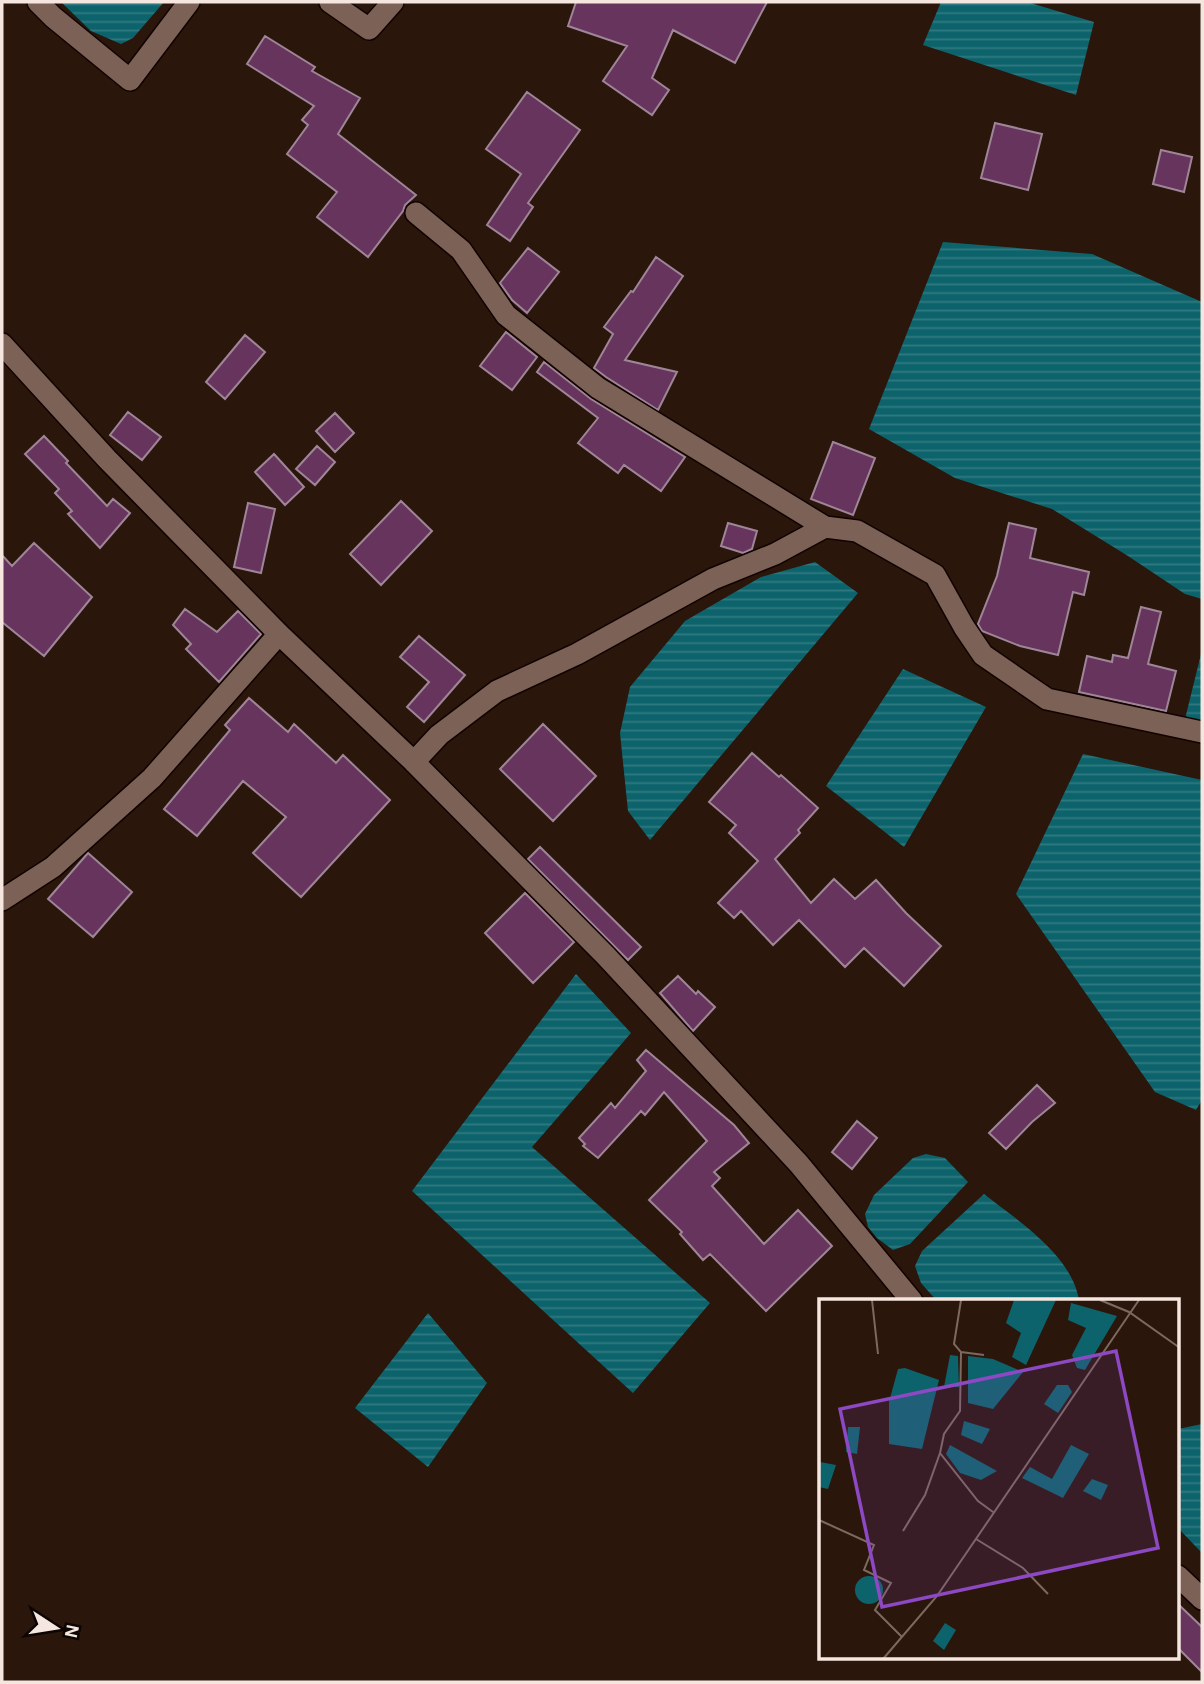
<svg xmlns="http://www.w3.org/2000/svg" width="1204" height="1684" font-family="'Alegreya Sans',sans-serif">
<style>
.water{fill:url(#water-rules)}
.building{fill:#67345d;stroke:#9e8698;stroke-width:2}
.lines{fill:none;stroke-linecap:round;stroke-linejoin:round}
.street-casing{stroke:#120200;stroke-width:24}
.secondary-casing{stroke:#120200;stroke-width:24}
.street{stroke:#7c6256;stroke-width:21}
.secondary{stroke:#7c6256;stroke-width:21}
.inset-road{fill:none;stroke:#7c6960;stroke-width:2}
.view{fill:#8d48c4;fill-opacity:0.15;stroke:#8d48c4;stroke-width:3.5}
.inset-edge{fill:none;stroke:#f5e6df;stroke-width:3.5}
</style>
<defs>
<pattern id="water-rules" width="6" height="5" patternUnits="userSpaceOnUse" patternTransform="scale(1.75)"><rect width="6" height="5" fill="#0d636b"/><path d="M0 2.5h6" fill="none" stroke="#317980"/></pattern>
</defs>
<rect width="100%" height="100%" fill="#2b160b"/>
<!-- water -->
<path class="water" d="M61,2H164L133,38L121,44L91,31Z
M941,2H1027L1094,22L1076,95L923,45Z
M943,242L1092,254L1202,302V599L1185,594L1128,556L1052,509L955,478L869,429Z
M815,562L858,593L650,840L628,811L620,733L630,687L685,621L761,577Z
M1202,650V722L1185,719Z
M903,669L986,707L904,847L826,786Z
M1083,754L1202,780V1100L1196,1110L1155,1092L1016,894Z
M576,974L631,1033L532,1147L710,1303L633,1393L412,1191Z
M926,1154L945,1158L968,1182L910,1244L893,1250L877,1238L868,1227L865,1214L874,1195L913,1158Z
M984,1194C1017,1220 1073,1256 1079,1301H937L921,1283L915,1266L922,1251Z
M428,1313L487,1383L428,1467L355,1408Z
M1202,1424V1553L1178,1528V1429Z"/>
<!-- building -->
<path class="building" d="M576,2H767L735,63L673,30L652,78L669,90L652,115L603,81L627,46L568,26Z
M265,36L315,67L312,71L360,98L338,134L416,195L405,205L403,211L368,257L317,217L337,192L287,154L308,125L302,120L314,106L247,64Z
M527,92L580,130L528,203L533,207L510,241L487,225L521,174L486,149Z
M995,123L1042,134L1028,190L981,178Z
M1161,150L1192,157L1184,192L1153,184Z
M528,248L559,272L527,313L512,300L500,283Z
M656,257L683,276L625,360L677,372L658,410L606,377L594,368L613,334L604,327L631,291L633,292Z
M506,332L537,357L512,390L480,366Z
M245,335L265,352L225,399L206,382Z
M544,362L591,399L685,457L661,491L624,465L618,473L578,443L598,418L537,372Z
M128,412L161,437L142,460L110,435Z
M335,413L354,433L335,452L316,431Z
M44,436L68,461L66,463L107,506L113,499L130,513L100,548L68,514L72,511L55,493L59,489L25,454Z
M833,442L875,458L853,515L811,499Z
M317,446L335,462L315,485L296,469Z
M274,454L304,487L285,505L255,472Z
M401,501L432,531L381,585L350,554Z
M248,503L275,509L261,573L234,567Z
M728,523L757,531L752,549L743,553L721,546Z
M1009,523L1036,529L1030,558L1089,572L1084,595L1073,592L1058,655L1020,646L982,631L978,624L997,576Z
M34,543L92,597L44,656L2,622V555L12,566Z
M1141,607L1161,612L1148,664L1176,671L1166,711L1079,692L1087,656L1112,662L1113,655L1128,658Z
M185,609L217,632L238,611L261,634L219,682L186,649L191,644L173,625Z
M419,636L465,675L424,722L407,707L429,682L400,657Z
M249,698L288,732L294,724L336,763L343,755L390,800L301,897L253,853L286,817L243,781L197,836L164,809L230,730L225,725Z
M543,724L596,776L553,821L500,769Z
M752,753L779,777L781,775L818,808L798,830L800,833L775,859L811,903L834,879L855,899L876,880L906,913L941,946L904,986L864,948L845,967L799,920L773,945L741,911L734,918L718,903L758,861L729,833L736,825L709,802Z
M540,847L641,947L628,960L528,859Z
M88,853L132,892L93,937L48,899Z
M525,893L574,942L533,983L485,933Z
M678,976L696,994L698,991L715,1007L693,1031L660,993Z
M646,1050L734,1125L749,1143L714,1172L720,1178L712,1186L764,1244L798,1210L832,1246L766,1311L710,1254L703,1260L680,1234L682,1232L649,1200L707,1141L664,1092L645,1115L641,1111L598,1158L583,1146L585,1144L579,1138L611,1103L615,1108L646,1071L637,1060Z
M1037,1085L1055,1103L1032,1122L1006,1149L989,1133Z
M857,1121L877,1138L852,1169L832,1152Z
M1178,1604L1202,1627V1672L1178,1648Z"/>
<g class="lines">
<!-- street casing -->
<g class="street-casing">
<path id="street" d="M38,2L53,17L130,80L189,2
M330,2L369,29L393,2
M416,213L461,250L506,315L598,388L825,527
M414,762L439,735L497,691L577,654L713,579L775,554L825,527L857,531L935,575L964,627L983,655L1047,699L1202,732
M2,900L53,867L152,778L279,634"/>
</g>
<!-- secondary casing -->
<g class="secondary-casing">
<path id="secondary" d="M2,344L107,459L279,634L414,762L606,956L799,1164L912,1301
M1178,1576L1202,1599"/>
</g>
<!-- street -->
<use href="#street" class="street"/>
<!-- secondary -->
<use href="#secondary" class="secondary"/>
</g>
<!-- overview -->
<g transform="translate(819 1299)">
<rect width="360" height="360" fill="#2b160b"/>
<path d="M195,1H237L207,66L193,58L202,34L187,24ZM252,4L298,17L266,71L258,69L253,56L267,29L249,21ZM131,56L139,57L140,88H125ZM149,57L174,60L204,73L174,110L149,104ZM86,69L120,81L103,150L70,145V103L79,70ZM238,86H249L253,93L239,114L225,105ZM145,122L171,130L163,145L142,136ZM29,128H41L38,155L27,153ZM131,146L178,172L162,181L141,174L127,155ZM252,146L270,155L244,199L203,179L211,168L233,180ZM1,163L17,166L9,190L0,188ZM273,180L289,186L282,201L264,192ZM36 291a14 14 0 1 1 28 0a14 14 0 1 1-28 0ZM126,324L137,331L125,351L114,342Z" fill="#0d636b"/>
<path class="inset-road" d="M53,1L59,55M142,1L135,45L142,53L141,112L125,135L121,154L159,202L174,213M281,1L310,13L361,49M142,53L165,56M0,221L55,246L45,271L72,284L56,311L83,338M84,232L106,196L121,154M157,240L204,269L229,295M64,360L118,297L320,1"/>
<path class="view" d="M297,52L339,249L63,308L21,110Z"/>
<rect width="360" height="360" class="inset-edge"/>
</g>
<!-- border -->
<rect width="1204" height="1684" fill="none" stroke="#f5e6df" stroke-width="7"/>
<!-- north arrow -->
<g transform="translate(56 1628) rotate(102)" stroke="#0d0502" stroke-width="5" paint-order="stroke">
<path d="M0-5L12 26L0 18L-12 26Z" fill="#f5e6df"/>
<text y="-10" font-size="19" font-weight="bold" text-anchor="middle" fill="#f5e6df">N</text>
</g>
</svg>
